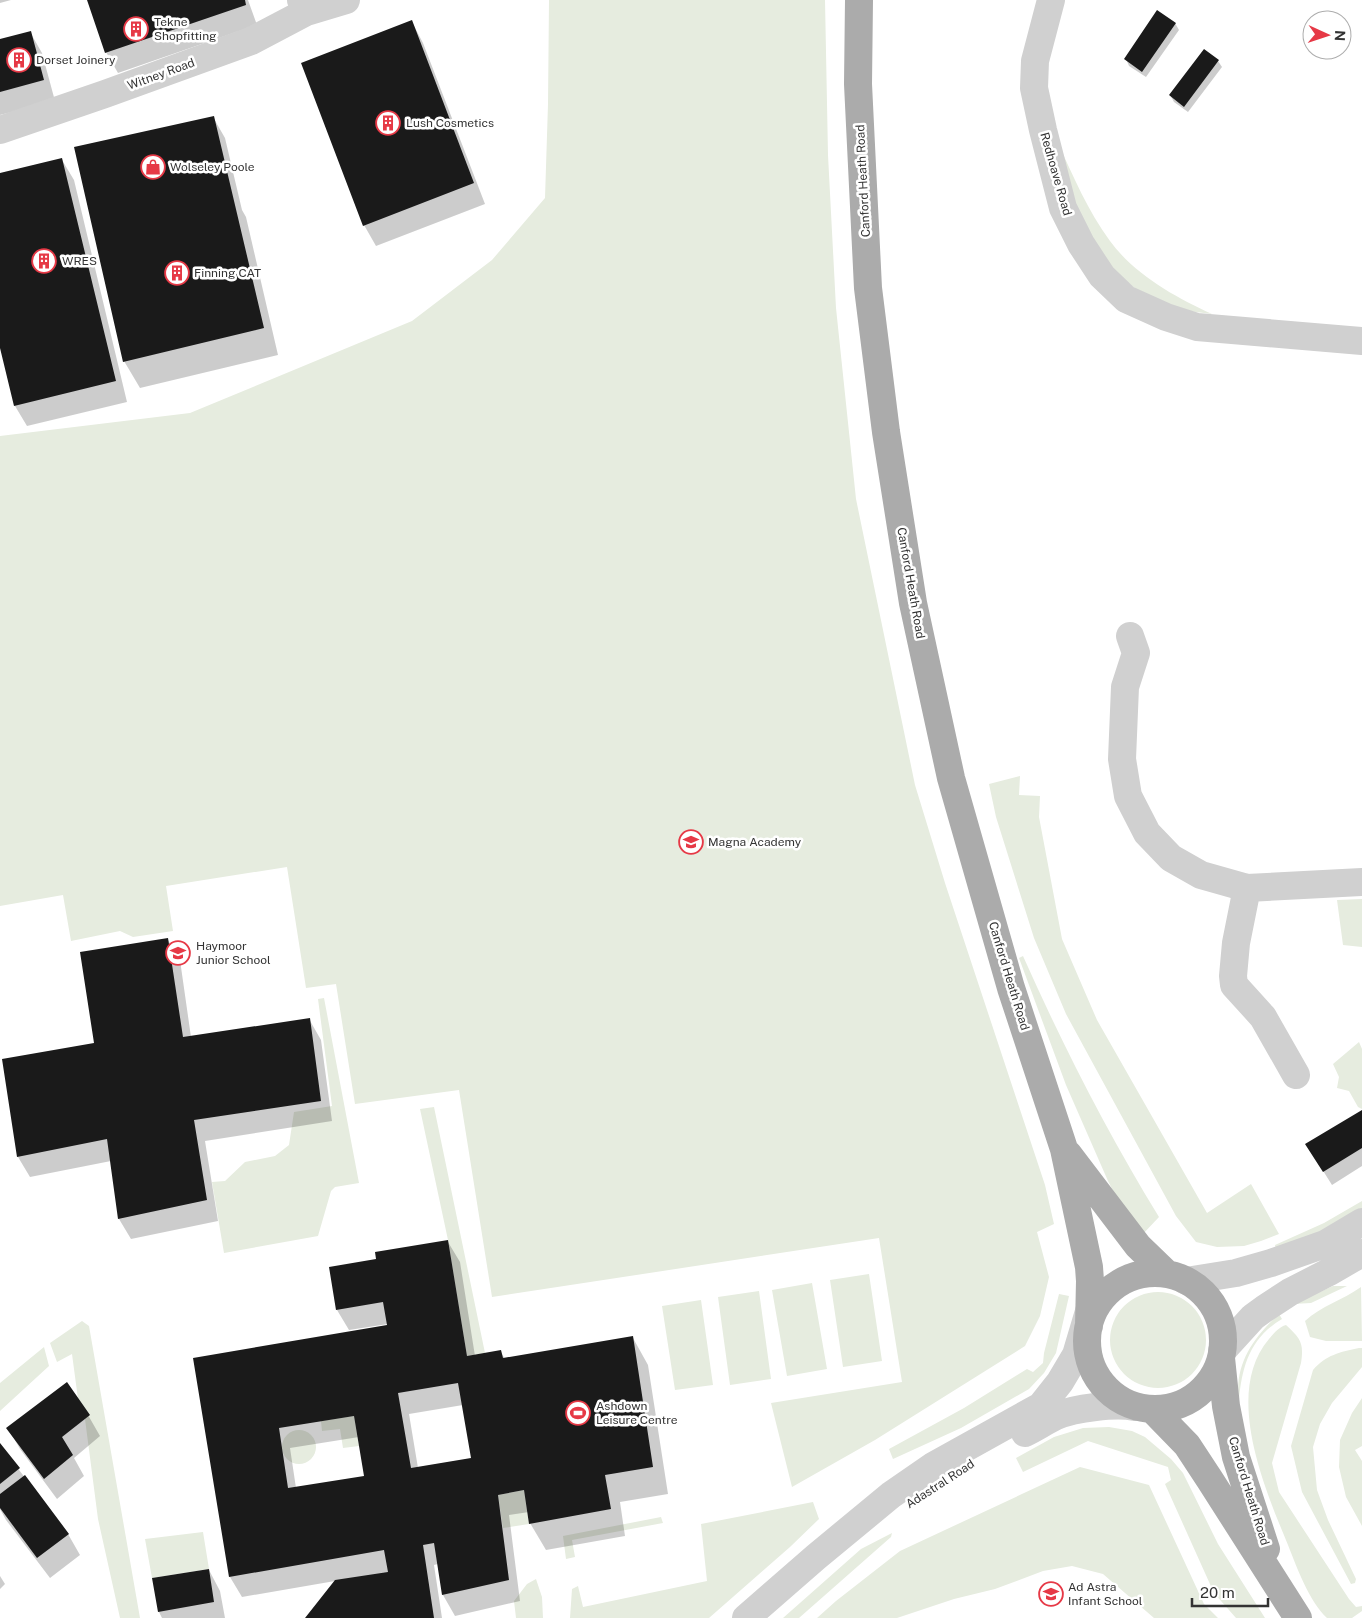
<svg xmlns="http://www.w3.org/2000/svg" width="1362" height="1618" font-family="'Public Sans',sans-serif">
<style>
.green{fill:#e6ecdf}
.shadow{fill:#0003;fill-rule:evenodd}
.building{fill:#1a1a1a;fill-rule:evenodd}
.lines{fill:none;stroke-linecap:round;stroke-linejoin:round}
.minor{stroke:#d0d0d0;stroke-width:28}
.major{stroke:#ababab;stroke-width:28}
.labels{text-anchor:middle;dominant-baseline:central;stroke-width:5;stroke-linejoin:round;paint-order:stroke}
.poi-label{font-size:12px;fill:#333;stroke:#fff;text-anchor:start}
.street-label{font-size:12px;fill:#333;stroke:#fff}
</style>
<rect width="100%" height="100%" fill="#fff"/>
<!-- green -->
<path class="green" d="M549,0H825L828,155L836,308L856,499L915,785L945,883L1045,1185L1054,1224L1037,1232L1049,1277L1040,1316L1025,1346L875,1440L792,1487L771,1403L902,1382L879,1238L492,1297L459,1090L355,1104L336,984L306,988L287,867L166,886L173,931L133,937L120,931L71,941L63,895L0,906V436L190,413L412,321L492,260L545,198L548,104Z
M1058,143C1073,176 1088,211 1110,241C1135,275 1175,297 1212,314L1188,311L1145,296L1104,264L1085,228L1070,189Z
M1020,776L1019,795L1040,796L1039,817L1062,939L1097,1020L1207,1213L1251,1184L1279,1234L1261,1241L1244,1246L1217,1247L1196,1242L1176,1216L1066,1014L1034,938L996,817L989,784Z
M1362,899V947L1343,945L1337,900Z
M1023,956C1063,1046 1108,1134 1159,1217L1142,1235L1127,1218L1108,1181L1066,1085L1019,958Z
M324,998L359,1183L335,1187L331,1191L318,1236L224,1253L212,1182L225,1181L245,1162L275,1156L289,1145L294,1112L332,1106L318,999Z
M1359,1042L1362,1049V1109L1358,1107L1349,1091L1337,1088L1339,1077L1333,1064Z
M434,1107L485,1353L467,1356L448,1240L420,1109Z
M1362,1201V1211L1329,1229L1276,1251L1275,1245L1324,1223Z
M869,1274L882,1361L843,1367L830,1280Z
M812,1283L827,1369L787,1376L772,1290Z
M1333,1286H1347L1311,1303L1293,1304Z
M1361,1287L1362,1341H1326L1310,1337L1305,1321C1321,1306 1343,1300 1361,1287Z
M759,1291L771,1379L730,1385L718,1297Z
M1110 1340a48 48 0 1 1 96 0a48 48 0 1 1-96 0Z
M1059,1294L1069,1296L1056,1353L1044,1373L1029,1389L961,1428L893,1459L889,1449L964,1408L1027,1369L1033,1372L1043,1363L1044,1353Z
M701,1300L713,1385L675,1390L662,1306Z
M1279,1314L1282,1319C1250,1338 1242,1366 1239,1400C1234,1364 1254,1337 1279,1314Z
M82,1321L89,1326L140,1618H120L98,1519L85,1419L78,1399L72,1354L57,1362L50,1343Z
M1286,1325C1301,1339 1304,1343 1301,1363L1272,1463L1279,1492L1349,1599L1356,1607L1362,1606V1611L1352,1618H1327C1309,1601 1297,1568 1288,1545C1265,1489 1223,1393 1269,1339C1274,1333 1279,1327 1286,1325Z
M44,1347L49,1366L0,1411V1383Z
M1359,1348H1362V1367L1332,1403L1320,1424L1313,1447L1317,1490L1328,1520L1356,1579L1355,1583L1351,1584L1302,1492L1291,1446L1313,1370C1326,1355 1340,1352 1359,1348Z
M1362,1398V1446L1355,1450L1362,1461V1526L1346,1497L1339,1467L1340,1440L1352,1413Z
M354,1416L359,1446L343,1448L340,1429L322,1431L321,1421Z
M1109,1427L1132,1431L1145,1437L1171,1459L1183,1473L1218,1544L1265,1618H1236L1214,1593L1165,1484L1171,1480L1168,1467L1088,1441L1023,1472L1016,1458L1054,1437L1083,1428Z
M282 1447a17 17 0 1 1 34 0a17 17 0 1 1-34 0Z
M1080,1467L1149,1485L1204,1604L1218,1618H1154L1103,1574L1072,1566L1043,1571L995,1589L954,1599L897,1618H817L836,1601L900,1551Z
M524,1490L529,1524L503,1528L498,1495Z
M813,1502L819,1519L790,1547L709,1618H570L572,1589L578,1586L583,1607L707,1581L701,1524Z
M661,1517L663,1523L572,1540L575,1557L566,1559L563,1536Z
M203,1532L209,1569L152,1578L145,1539Z
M892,1533L891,1537L799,1618H783L861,1549Z
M536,1579L542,1597L543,1618H516L514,1601L527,1584Z"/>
<!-- shadow -->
<path class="shadow" d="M0,0H11L0,3Z
M89,0H248L257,25L118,73L106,52Z
M412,22L423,43L485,204L376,246L364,225Z
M1175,23L1179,30L1146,77L1129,66L1126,59Z
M30,32L42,53L55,101L0,115V40Z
M1218,61L1222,67L1188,112L1174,102L1170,95Z
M213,117L225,138L242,210L246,217L278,355L140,388L124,361Z
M62,160L74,180L127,402L27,426L15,406L0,343V175Z
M168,940L180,960L191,1037L309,1019L321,1040L332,1121L205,1141L218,1221L131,1239L119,1219L111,1161L30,1177L18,1157Z
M1362,1112V1166L1332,1185L1315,1158Z
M448,1242L460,1262L475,1356L500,1351L505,1359L633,1338L648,1365L668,1494L620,1502L625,1536L546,1550L530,1523L529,1512L509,1515L520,1601L455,1616L443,1595L438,1564L434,1565L442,1618H306L335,1581L242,1597L230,1577L194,1359L389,1326L388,1324L349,1330L337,1310L378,1260ZM463,1405L472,1459L418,1468L409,1414ZM359,1437L365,1477L296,1488L290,1448Z
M88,1415L100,1436L74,1458L84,1476L57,1499L20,1449L8,1428Z
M0,1445L68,1534L80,1555L50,1578L6,1520L0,1509Z
M209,1570L220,1591L225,1618H162L159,1612L153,1579Z
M0,1576L5,1584L0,1589Z"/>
<!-- building -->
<path class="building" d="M87,0H245L246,5L105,53Z
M1157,10L1176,23L1142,72L1124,59Z
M412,20L474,183L363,226L301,63Z
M31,31L44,80L0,92V39Z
M1204,49L1219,60L1184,107L1169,95Z
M214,116L264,328L123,362L74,147Z
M62,158L116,381L14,406L0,348V173Z
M168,938L183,1037L310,1018L321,1101L194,1120L207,1200L118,1219L107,1139L17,1157L2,1059L94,1043L80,952Z
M1362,1110V1148L1323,1172L1305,1144Z
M448,1240L467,1356L501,1350L503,1358L633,1336L653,1467L605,1475L611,1509L529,1524L524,1490L498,1495L509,1580L442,1595L434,1543L423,1545L434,1618H305L335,1580L388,1572L384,1550L229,1577L193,1358L387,1325L383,1302L336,1310L329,1267L376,1259L375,1252ZM458,1383L471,1458L411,1468L398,1393ZM354,1416L364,1476L288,1488L279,1428Z
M67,1382L90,1415L62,1437L73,1455L44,1479L6,1428Z
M0,1443L20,1468L0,1484Z
M25,1475L69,1534L37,1558L0,1508V1494Z
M209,1569L214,1602L158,1612L152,1578Z"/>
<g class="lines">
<!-- minor -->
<path class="minor" d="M1051,0L1035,61L1034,88L1043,130L1063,208L1081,244L1102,276L1126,299L1166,317L1197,327L1362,341
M306,12L346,0
M0,130L105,94L251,41L306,12L301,0
M1130,636L1136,653L1125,687L1122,759L1128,796L1147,833L1171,858L1201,875L1247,888L1362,882
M1247,888L1236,943L1233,976L1234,985L1263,1017L1296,1075
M1186,1281L1236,1273L1271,1263L1325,1244L1362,1222
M1222,1351L1253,1317L1264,1309L1290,1292L1329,1272L1362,1253
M1025,1433C1035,1428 1046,1421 1056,1416C1075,1408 1116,1403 1135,1407
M746,1618L816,1557L891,1495L933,1466L1041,1406L1060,1382L1076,1355L1090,1308"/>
<!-- major -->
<path class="major" d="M859,0L858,84L868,288L886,432L913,603L951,778L1011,988L1064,1149L1089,1267L1090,1281L1089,1326
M1068,1154L1138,1246L1167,1274
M1087 1341a68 68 0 1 1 136 0a68 68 0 1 1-136 0Z
M1221,1358L1226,1406L1236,1457L1266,1549
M1152,1409L1187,1445L1210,1480L1298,1618"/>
</g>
<!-- icons -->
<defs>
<g id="building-ring" transform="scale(1.25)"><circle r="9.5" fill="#fff" stroke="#e63946" stroke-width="1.5"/><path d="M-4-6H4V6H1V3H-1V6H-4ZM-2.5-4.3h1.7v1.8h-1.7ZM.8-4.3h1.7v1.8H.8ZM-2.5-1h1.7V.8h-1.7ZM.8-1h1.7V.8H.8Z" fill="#e63946"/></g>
<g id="shop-ring" transform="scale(1.25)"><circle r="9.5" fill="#fff" stroke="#e63946" stroke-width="1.5"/><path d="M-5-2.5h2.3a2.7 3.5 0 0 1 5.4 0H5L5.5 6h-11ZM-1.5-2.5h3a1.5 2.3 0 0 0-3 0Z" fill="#e63946"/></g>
<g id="school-ring" transform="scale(1.25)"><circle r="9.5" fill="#fff" stroke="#e63946" stroke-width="1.5"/><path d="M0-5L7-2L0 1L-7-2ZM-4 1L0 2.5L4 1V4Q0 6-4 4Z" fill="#e63946"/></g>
<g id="stadium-ring" transform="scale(1.25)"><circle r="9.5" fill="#fff" stroke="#e63946" stroke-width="1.5"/><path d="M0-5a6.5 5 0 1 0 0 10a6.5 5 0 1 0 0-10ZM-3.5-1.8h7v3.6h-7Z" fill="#e63946"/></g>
</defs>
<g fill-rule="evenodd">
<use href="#building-ring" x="136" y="29"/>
<use href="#building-ring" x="19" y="60"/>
<use href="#building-ring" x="388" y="123"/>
<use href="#shop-ring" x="153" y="167"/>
<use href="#building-ring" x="44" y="261"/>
<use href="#building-ring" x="177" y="273"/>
<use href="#school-ring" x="691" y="842"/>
<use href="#school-ring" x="178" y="953"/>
<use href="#stadium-ring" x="578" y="1413"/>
<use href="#school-ring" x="1051" y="1594"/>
</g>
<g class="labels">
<!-- poi labels -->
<g class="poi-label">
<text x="154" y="22">Tekne<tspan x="154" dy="14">Shopfitting</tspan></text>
<text x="36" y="60">Dorset Joinery</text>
<text x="406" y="123">Lush Cosmetics</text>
<text x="170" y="167">Wolseley Poole</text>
<text x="62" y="261">WRES</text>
<text x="194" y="273">Finning CAT</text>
<text x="708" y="842">Magna Academy</text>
<text x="196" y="946">Haymoor<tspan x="196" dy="14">Junior School</tspan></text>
<text x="596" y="1406">Ashdown<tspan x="596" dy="14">Leisure Centre</tspan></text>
<text x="1068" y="1587">Ad Astra<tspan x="1068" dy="14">Infant School</tspan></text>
</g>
<!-- street labels -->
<g class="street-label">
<text transform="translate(161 74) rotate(-20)">Witney Road</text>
<text transform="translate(1056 174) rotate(74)">Redhoave Road</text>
<text transform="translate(863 181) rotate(-93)">Canford Heath Road</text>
<text transform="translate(911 583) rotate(80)">Canford Heath Road</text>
<text transform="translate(1009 976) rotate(73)">Canford Heath Road</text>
<text transform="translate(940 1484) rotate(-33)">Adastral Road</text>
<text transform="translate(1249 1491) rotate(73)">Canford Heath Road</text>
</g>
</g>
<!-- north arrow -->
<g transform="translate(1327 35) rotate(93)"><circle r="24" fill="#ffffff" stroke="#adadad"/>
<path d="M0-4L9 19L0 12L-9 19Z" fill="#e63946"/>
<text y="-8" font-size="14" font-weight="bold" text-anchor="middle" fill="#333333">N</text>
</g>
<!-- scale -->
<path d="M1192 1598v8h76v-8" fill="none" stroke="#333333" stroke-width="2.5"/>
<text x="1200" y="1598" font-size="15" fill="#333333" stroke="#ffffff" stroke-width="4" paint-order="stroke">20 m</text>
</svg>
